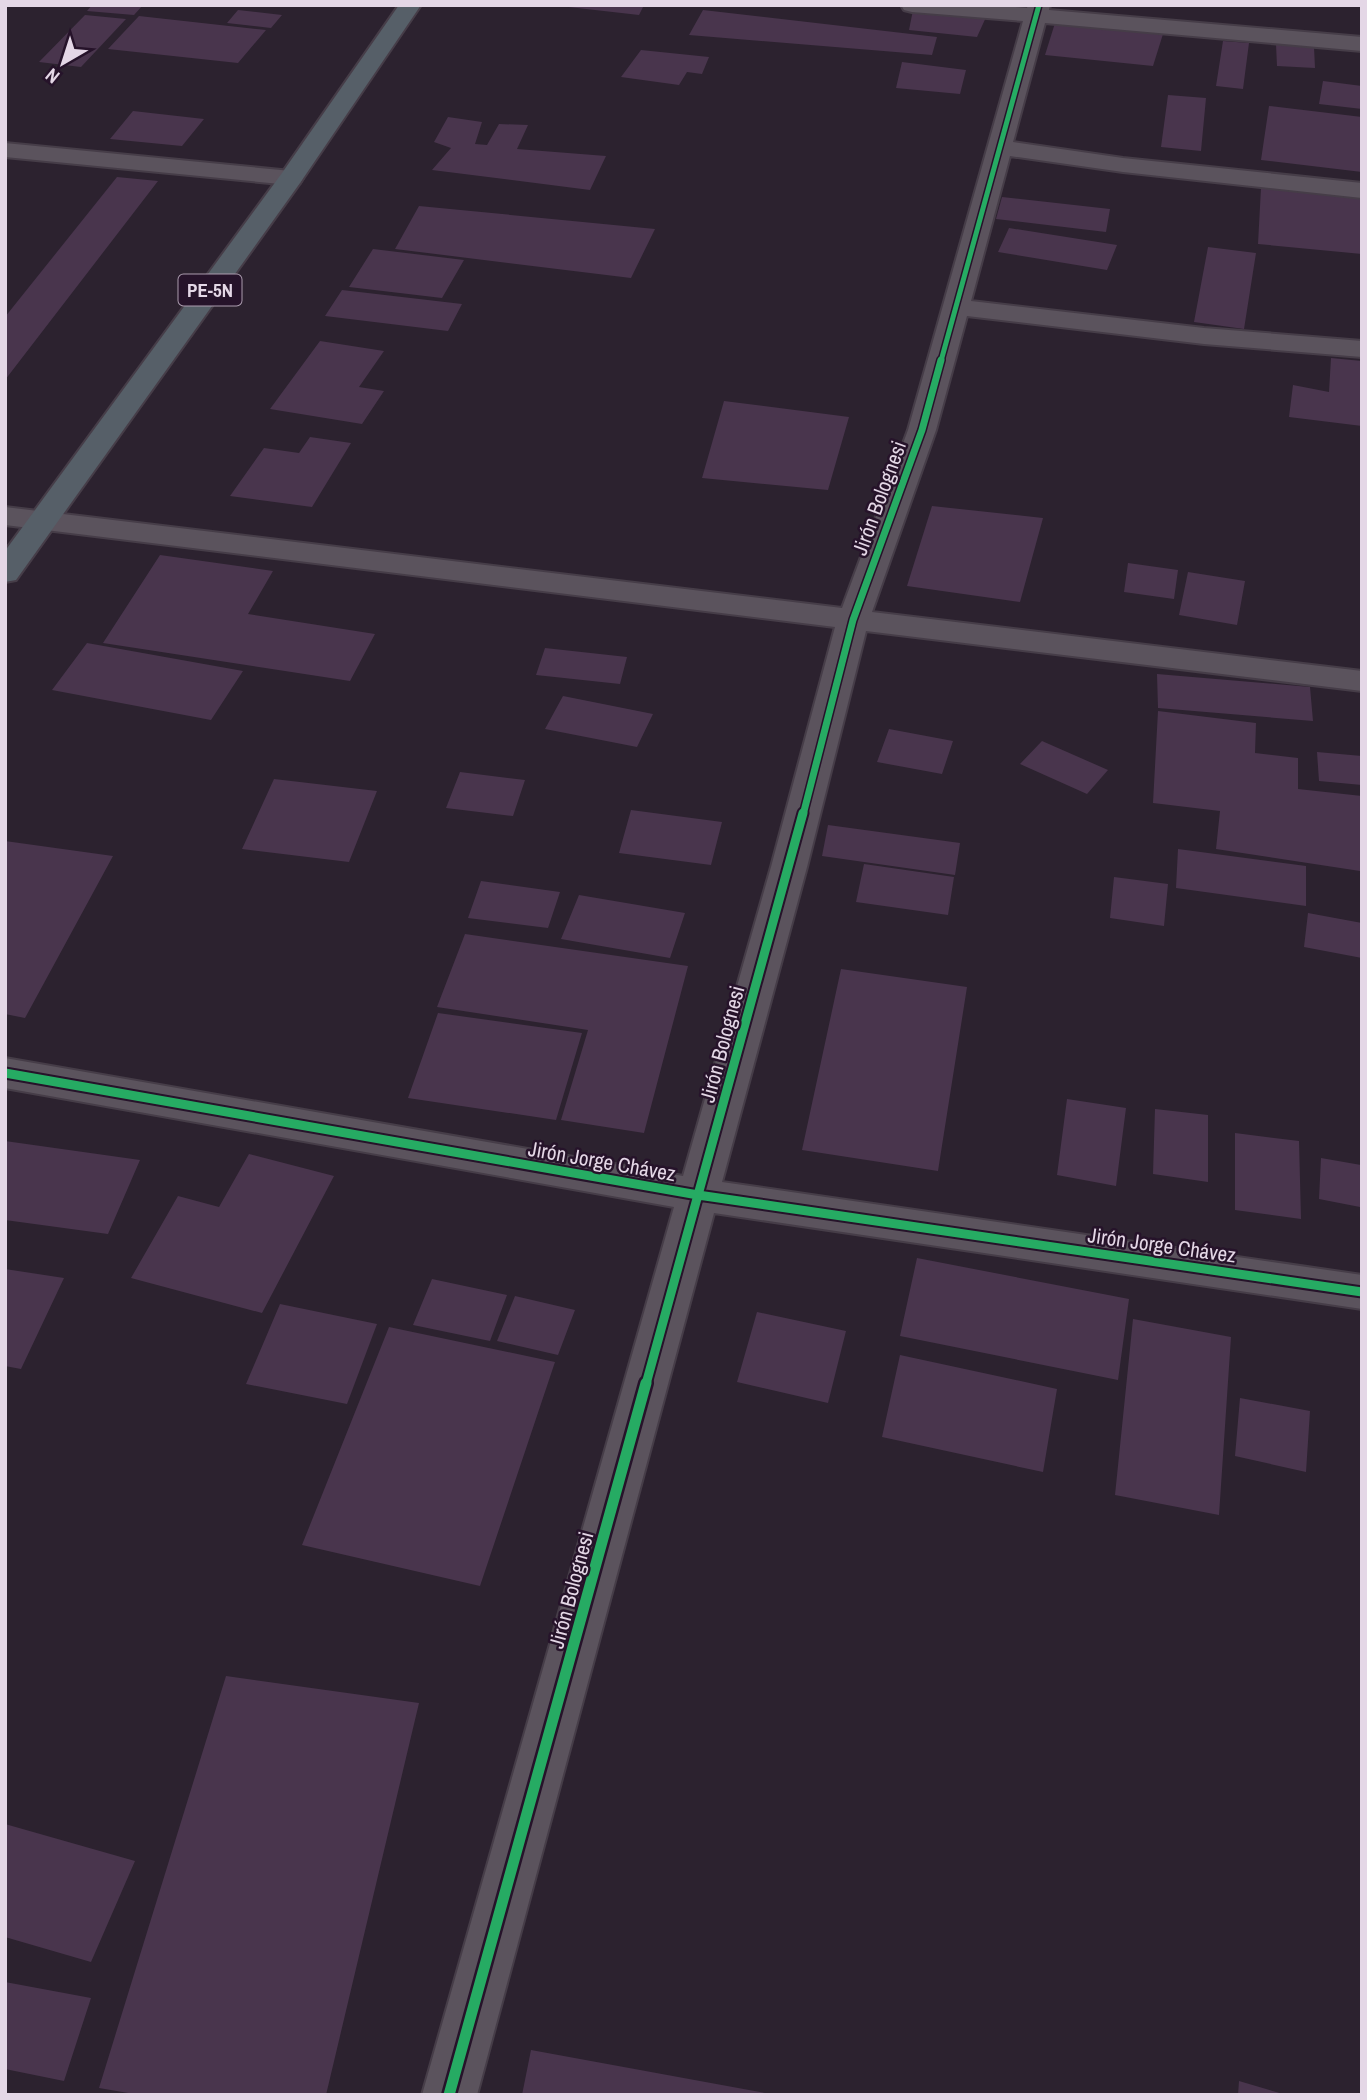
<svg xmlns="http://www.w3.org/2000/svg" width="1367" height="2100" font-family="'Archivo Narrow',sans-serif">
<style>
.building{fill:#49354d}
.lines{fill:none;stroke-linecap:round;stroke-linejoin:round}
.minor-casing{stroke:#463d48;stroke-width:4}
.highway-casing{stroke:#463d48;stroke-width:4}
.minor{fill:#5b535d;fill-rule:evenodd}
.highway{fill:#565f68;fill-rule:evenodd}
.cycleway-far3-casing{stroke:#26132a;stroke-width:8}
.cycleway-far2-casing{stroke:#26132a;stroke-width:10}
.cycleway-far1-casing{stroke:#26132a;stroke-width:13}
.cycleway-casing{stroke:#26132a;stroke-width:16}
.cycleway-far3{stroke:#26ab63;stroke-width:5}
.cycleway-far2{stroke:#26ab63;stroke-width:7}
.cycleway-far1{stroke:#26ab63;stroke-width:9}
.cycleway{stroke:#26ab63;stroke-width:11}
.labels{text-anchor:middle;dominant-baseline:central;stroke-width:5;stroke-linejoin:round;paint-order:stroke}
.shield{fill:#26132a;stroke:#ab9cae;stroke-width:2}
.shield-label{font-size:19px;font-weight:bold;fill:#e4d7e6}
.street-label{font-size:21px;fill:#e4d7e6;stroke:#26132a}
</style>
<rect width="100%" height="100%" fill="#2c222f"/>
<!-- building -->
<path class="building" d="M92,5H143L134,15L87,11Z
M551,5H644L639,15Z
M238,10L282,15L271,28L227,23Z
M703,10L937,37L932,55L689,35Z
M913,10L987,15L977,37L909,30Z
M85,15L126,19L81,67L39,62Z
M139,16L266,30L238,63L108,49Z
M1055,23L1163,34L1153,66L1045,55Z
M1223,41L1249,43L1243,89L1216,86Z
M1276,44L1314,47L1315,68L1277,66Z
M641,50L709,57L702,74L687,72L679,85L621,77Z
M902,62L966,70L960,94L896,88Z
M1323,81L1362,86V109L1319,104Z
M1168,95L1206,98L1201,151L1161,147Z
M1269,106L1362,117V172L1261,160Z
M133,111L204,119L182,146L110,139Z
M448,117L482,122L475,144L487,145L499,124L528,125L517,149L606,156L590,190L432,170L451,148L434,142Z
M117,177L158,181L5,380V317Z
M1261,188L1362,198V254L1258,244Z
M1002,197L1110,209L1106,232L996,219Z
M419,206L655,229L631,278L395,249Z
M1009,228L1117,245L1107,270L998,252Z
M1208,247L1256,253L1244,329L1194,322Z
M373,249L464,260L442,298L349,287Z
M342,290L462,304L448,331L325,316Z
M320,341L384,351L359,387L384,391L362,424L270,409Z
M1331,358L1362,361V426L1289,417L1293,385L1329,392Z
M724,401L849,417L828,490L702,478Z
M310,437L351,443L312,507L230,496L264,448L299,453Z
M932,506L1043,518L1020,602L907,586Z
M160,555L273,571L248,614L375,634L350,681L103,643Z
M1128,563L1178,570L1174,599L1124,592Z
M1188,572L1245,581L1237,625L1179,615Z
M87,643L243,671L211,720L52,690Z
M545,648L627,657L620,684L536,675Z
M1157,674L1310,687L1313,721L1158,708Z
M563,696L653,714L637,747L545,729Z
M1158,711L1256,723L1255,753L1298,758V789L1362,796L1360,871L1216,849L1220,811L1153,803Z
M889,729L953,741L942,774L877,762Z
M1042,741L1108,770L1087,794L1020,764Z
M1317,752L1362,756V785L1319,781Z
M460,772L525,780L513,816L446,808Z
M274,779L377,791L349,862L242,849Z
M631,810L722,822L711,865L619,853Z
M828,825L960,843L955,875L822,856Z
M5,841L113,856L25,1018L5,1014Z
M1178,849L1306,866V906L1176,888Z
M864,864L954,877L948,915L856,902Z
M1114,877L1168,884L1164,926L1110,918Z
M481,881L560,892L548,928L468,918Z
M579,895L685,913L670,958L561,939Z
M1308,913L1362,923V958L1304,947Z
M465,934L688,966L644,1133L561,1120L588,1030L437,1007Z
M841,969L967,987L938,1171L802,1150Z
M438,1013L582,1033L556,1120L408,1098Z
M1067,1099L1126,1108L1116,1186L1057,1175Z
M1155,1109L1208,1115V1182L1153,1174Z
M1235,1133L1299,1141L1301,1219L1235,1210Z
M5,1141L140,1160L108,1234L5,1220Z
M249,1154L334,1176L262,1313L131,1278L178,1196L219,1207Z
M1321,1158L1361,1165L1360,1207L1319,1199Z
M917,1258L1129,1299L1118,1380L900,1336Z
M5,1269L64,1278L21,1369L5,1366Z
M432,1279L507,1295L490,1341L413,1325Z
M515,1296L575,1310L558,1355L497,1341Z
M280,1304L377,1324L347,1404L246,1384Z
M757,1312L846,1331L828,1403L737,1382Z
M1133,1319L1231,1337L1219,1515L1115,1495Z
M389,1327L555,1362L480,1586L302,1545Z
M900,1355L1057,1389L1043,1472L882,1437Z
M1240,1398L1310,1411L1306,1472L1235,1456Z
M226,1676L419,1703L326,2095H140L99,2088Z
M5,1824L135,1861L91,1962L5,1937Z
M5,1982L91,1998L64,2081L5,2069Z
M531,2050L765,2093V2095H522Z
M1239,2081L1283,2094L1282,2095H1238Z"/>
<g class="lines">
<!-- minor casing -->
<g class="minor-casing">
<path id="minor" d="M901,5H992L1027,8L1028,5H1050L1049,10L1362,37V51L1045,23L1013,142L1123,158L1362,183V198L1123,172L1010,156L971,301L1204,328L1362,341V357L1204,344L967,316L936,430L872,612L1362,671V691L866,631L807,867L722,1182L1362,1275V1309L714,1213L477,2095H422L674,1207L5,1088V1058L683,1176L771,867L835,627L5,525V507L842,608L908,430L1023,21L912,12L904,10Z
M5,143L291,171L300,173L303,178L300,183L291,185L5,157Z"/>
</g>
<!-- highway casing -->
<g class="highway-casing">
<path id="highway" d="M399,5H421L300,183L16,580L5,582V551L282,173Z"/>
</g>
<!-- minor -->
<use href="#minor" class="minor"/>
<!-- highway -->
<use href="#highway" class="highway"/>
<!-- cycleway-far3 casing -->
<g class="cycleway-far3-casing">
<path id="cycleway-far3" d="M941,361L1039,5"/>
</g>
<!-- cycleway-far2 casing -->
<g class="cycleway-far2-casing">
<path id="cycleway-far2" d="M803,815L853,620L922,430L941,360"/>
</g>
<!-- cycleway-far1 casing -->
<g class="cycleway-far1-casing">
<path id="cycleway-far1" d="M5,1073L698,1195L1362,1292
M646,1384L803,813"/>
</g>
<!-- cycleway casing -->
<g class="cycleway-casing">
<path id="cycleway" d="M449,2095L646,1383"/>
</g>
<!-- cycleway-far3 -->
<use href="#cycleway-far3" class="cycleway-far3"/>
<!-- cycleway-far2 -->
<use href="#cycleway-far2" class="cycleway-far2"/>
<!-- cycleway-far1 -->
<use href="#cycleway-far1" class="cycleway-far1"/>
<!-- cycleway -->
<use href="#cycleway" class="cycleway"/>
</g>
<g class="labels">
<!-- shield labels -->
<rect class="shield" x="178.5" y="274.5" width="63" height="31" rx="5"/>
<g class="shield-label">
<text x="210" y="290">PE-5N</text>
</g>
<!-- street labels -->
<g class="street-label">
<text transform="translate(879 498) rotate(-70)">Jirón Bolognesi</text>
<text transform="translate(722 1044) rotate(-75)">Jirón Bolognesi</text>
<text transform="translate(602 1161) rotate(10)">Jirón Jorge Chávez</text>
<text transform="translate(1162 1245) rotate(8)">Jirón Jorge Chávez</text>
<text transform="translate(571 1590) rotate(-75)">Jirón Bolognesi</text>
</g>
</g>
<!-- border -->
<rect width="1367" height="2100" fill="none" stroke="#e4d7e6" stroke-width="14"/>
<!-- north arrow -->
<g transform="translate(63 63) rotate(219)" stroke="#26132a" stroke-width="5" paint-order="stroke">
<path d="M0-5L12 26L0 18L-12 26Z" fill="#e4d7e6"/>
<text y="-10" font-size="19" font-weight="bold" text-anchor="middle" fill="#e4d7e6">N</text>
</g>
</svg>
